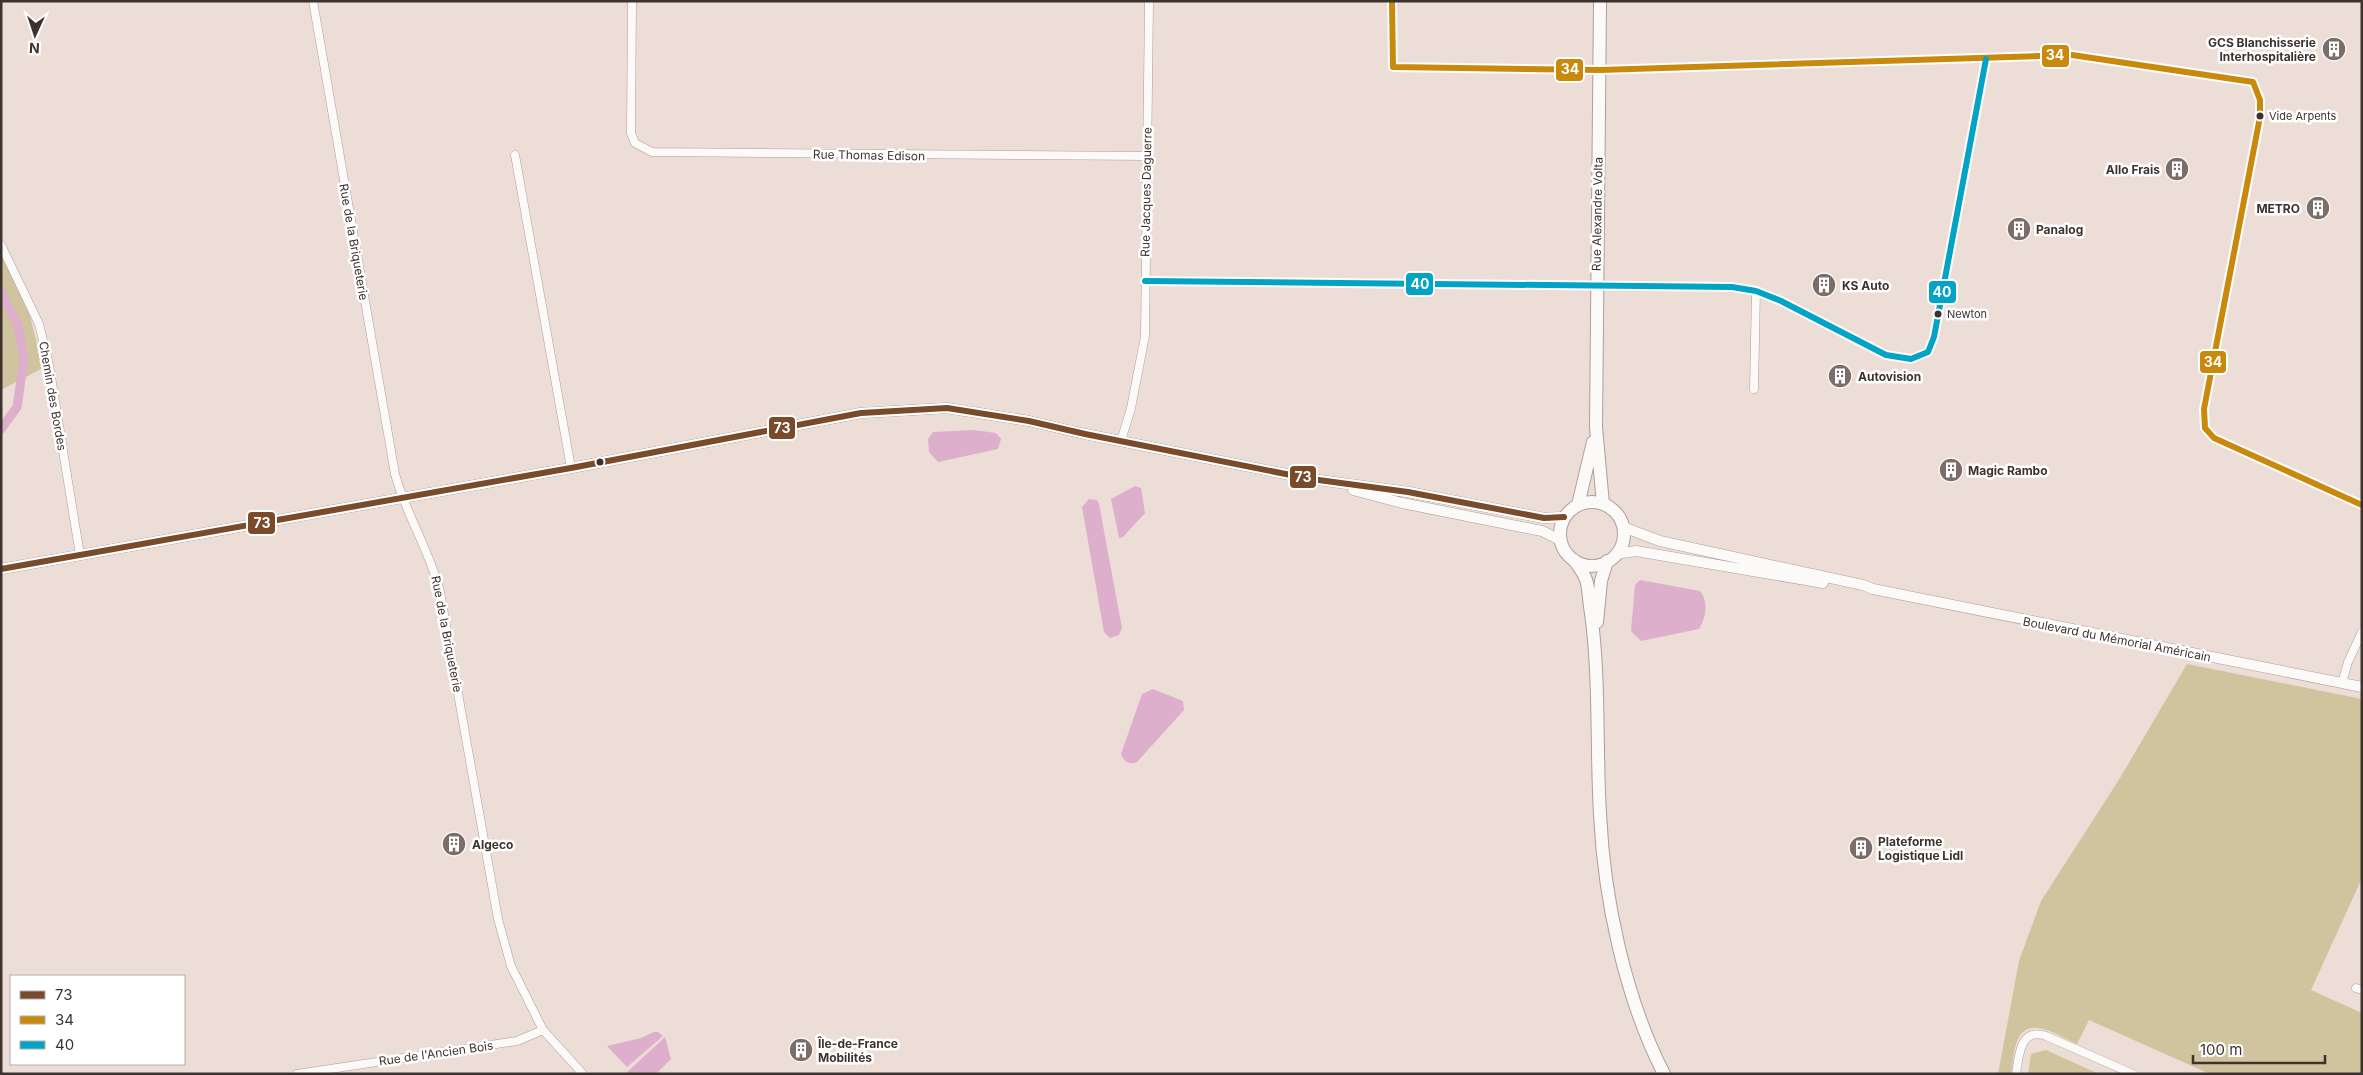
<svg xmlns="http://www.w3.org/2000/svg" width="2363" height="1075" font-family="Inter,sans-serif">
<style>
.green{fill:#cfc49d}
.water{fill:#ddafcc}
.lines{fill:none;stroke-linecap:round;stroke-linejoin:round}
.canal{stroke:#ddafcc;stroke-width:9}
.minor-casing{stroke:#ac9f9a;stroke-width:9}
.tertiary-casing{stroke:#ac9f9a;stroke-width:11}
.primary-casing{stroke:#ac9f9a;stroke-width:14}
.minor{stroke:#fcfaf9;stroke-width:8}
.tertiary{stroke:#fcfaf9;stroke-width:10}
.primary{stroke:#fcfaf9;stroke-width:12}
.bus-1-casing{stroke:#fff;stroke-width:10}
.bus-2-casing{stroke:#fff;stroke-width:10}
.bus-3-casing{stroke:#fff;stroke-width:10}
.bus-1{stroke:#7a4b2a;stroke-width:6}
.bus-2{stroke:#c9890c;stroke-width:6}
.bus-3{stroke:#03a3c6;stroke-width:6}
.bus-dot{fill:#3e322e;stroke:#fff;stroke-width:2}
.labels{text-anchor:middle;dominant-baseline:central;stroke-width:5;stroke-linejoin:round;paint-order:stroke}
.bus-label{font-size:11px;fill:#3e322e;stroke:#fff;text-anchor:start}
.poi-label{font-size:12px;font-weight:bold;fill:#3e322e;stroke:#fff;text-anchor:start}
.street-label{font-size:12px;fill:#3e322e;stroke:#fff}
.line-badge{stroke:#fff;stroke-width:2}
.badge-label{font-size:14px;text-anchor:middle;font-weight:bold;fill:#fff}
</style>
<rect width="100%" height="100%" fill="#edddd7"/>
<!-- green -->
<path class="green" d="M1,250L26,300L43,368L1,390Z
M2187,664L2362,699V878L2311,990L2362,1013V1074H2210L2089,1020L2077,1044C2061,1037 2029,1014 2018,1039C2013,1049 2013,1063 2011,1074H1998L2019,961L2041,901L2120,778Z
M2046,1050L2099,1074H2028L2031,1054Z"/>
<!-- water -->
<path class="water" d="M973,430L996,433L1001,439L998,449L938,462L929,452L928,439L933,432Z
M1135,486L1141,488L1145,513L1123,537L1119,538L1111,499Z
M1089,499L1097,500L1099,504L1122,628L1119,635L1110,638L1104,632L1082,507Z
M1640,580L1700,591C1709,602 1706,617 1699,629L1641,641L1631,631L1635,585Z
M1153,689L1183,701L1184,710L1137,762C1129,765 1124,762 1121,754L1142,694Z
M654,1032H658L663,1036L627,1067L607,1046L641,1038Z
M665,1037L671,1059L656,1074H625Z"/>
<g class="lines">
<!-- canal -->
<path class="canal" d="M1,291L18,326L24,359L17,407L1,429"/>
<!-- minor casing -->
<g class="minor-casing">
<path id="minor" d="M313,1L395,474C406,515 430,551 440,592L498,919L511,966L543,1030L583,1074
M632,1L631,133L635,143L652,152L1146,156
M1392,1L1393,67L1600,70L2072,55L2253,82L2260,100V117L2204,409L2205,428L2214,438L2362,505
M515,155L571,468
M1,245L39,324L49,365L80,555
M1145,281L1732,287L1756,291L1781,301L1886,355L1911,359L1928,352L1934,337L1986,59
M1754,389L1756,291
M1121,441L1131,408L1145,336L1149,1
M2342,683L2348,662L2362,632
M2356,988L2362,990
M297,1074L517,1041L543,1030
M2016,1074C2019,1055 2020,1027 2046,1036L2133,1074"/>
</g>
<!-- tertiary casing -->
<g class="tertiary-casing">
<path id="tertiary" d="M1353,490L1402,503L1542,531L1560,540
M1623,527L1660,541L1863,585L1873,589L2362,687
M1616,554L1636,551L1823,583
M1,569L571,468L861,413L947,408L1029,421L1085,434L1311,479L1408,492L1544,518L1564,517"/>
</g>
<!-- primary casing -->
<g class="primary-casing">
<path id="primary" d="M1600,1L1596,427L1603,504
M1560 534a32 32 0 1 1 64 0a32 32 0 1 1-64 0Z
M1578,505L1593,442
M1574,560C1579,567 1585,574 1587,583C1589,592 1589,603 1591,613C1600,679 1596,747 1600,814C1604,899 1625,998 1664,1074
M1597,622L1601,581L1607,561"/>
</g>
<!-- minor -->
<use href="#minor" class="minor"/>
<!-- tertiary -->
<use href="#tertiary" class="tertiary"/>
<!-- primary -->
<use href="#primary" class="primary"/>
<!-- bus-1 casing -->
<g class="bus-1-casing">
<path id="bus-1" d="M1,569L571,468L861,413L947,408L1029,421L1085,434L1311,479L1408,492L1544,518L1564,517"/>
</g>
<!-- bus-2 casing -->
<g class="bus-2-casing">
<path id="bus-2" d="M1392,1L1393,67L1600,70L2072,55L2253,82L2260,100V117L2204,409L2205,428L2214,438L2362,505"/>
</g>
<!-- bus-3 casing -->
<g class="bus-3-casing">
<path id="bus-3" d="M1145,281L1732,287L1756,291L1781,301L1886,355L1911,359L1928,352L1934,337L1986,59"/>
</g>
<!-- bus-1 -->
<use href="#bus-1" class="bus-1"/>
<!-- bus-2 -->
<use href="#bus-2" class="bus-2"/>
<!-- bus-3 -->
<use href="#bus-3" class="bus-3"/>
</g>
<!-- icons -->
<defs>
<g id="building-disc" transform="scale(1.25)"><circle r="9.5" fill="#7b6e69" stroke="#fff"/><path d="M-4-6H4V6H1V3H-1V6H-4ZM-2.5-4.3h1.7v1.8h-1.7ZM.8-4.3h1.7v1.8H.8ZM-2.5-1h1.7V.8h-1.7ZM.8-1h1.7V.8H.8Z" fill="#fff"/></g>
</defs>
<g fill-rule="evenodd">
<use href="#building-disc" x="2334" y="49"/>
<use href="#building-disc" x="2177" y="169"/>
<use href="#building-disc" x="2318" y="208"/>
<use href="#building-disc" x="2019" y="229"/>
<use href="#building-disc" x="1824" y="285"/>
<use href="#building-disc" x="1840" y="376"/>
<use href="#building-disc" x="1951" y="470"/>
<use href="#building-disc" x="454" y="844"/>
<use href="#building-disc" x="1861" y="848"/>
<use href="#building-disc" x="801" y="1050"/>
</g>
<!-- markers -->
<g class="bus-dot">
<circle cx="2260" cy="116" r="4.5"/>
<circle cx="1938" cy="314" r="4.5"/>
<circle cx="600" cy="462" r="4.5"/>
</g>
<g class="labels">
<!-- bus labels -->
<g class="bus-label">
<text x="2269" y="116">Vide Arpents</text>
<text x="1947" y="314">Newton</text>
</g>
<!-- poi labels -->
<g class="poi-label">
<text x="2316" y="42" text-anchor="end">GCS Blanchisserie<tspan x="2316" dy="14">Interhospitalière</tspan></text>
<text x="2160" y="169" text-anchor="end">Allo Frais</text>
<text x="2300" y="208" text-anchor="end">METRO</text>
<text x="2036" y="229">Panalog</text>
<text x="1842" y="285">KS Auto</text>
<text x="1858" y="376">Autovision</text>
<text x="1968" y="470">Magic Rambo</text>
<text x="1878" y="841">Plateforme<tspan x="1878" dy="14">Logistique Lidl</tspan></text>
<text x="472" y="844">Algeco</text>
<text x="818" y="1043">Île-de-France<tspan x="818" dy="14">Mobilités</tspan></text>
</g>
<!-- street labels -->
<g class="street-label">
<text transform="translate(869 155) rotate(1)">Rue Thomas Edison</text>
<text transform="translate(1146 192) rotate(-89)">Rue Jacques Daguerre</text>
<text transform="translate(1597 214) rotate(-89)">Rue Alexandre Volta</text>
<text transform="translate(354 242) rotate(80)">Rue de la Briqueterie</text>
<text transform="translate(53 396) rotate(80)">Chemin des Bordes</text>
<text transform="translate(447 634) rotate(79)">Rue de la Briqueterie</text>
<text transform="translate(2117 639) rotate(11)">Boulevard du Mémorial Américain</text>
<text transform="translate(436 1053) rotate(-8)">Rue de l'Ancien Bois</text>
</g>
</g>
<g class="line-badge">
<rect x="2041" y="44" width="29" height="24" rx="5" fill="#c9890c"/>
<rect x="1555" y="58" width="29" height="24" rx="5" fill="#c9890c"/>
<rect x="1405" y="272" width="29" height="24" rx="5" fill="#03a3c6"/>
<rect x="1928" y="280" width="29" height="24" rx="5" fill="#03a3c6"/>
<rect x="2199" y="350" width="28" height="24" rx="5" fill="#c9890c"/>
<rect x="768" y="416" width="28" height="24" rx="5" fill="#7a4b2a"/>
<rect x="1289" y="465" width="28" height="24" rx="5" fill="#7a4b2a"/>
<rect x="247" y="511" width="29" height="24" rx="5" fill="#7a4b2a"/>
</g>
<g class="badge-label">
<text x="2055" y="60">34</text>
<text x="1570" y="74">34</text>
<text x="1420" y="289">40</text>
<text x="1942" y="297">40</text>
<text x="2213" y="367">34</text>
<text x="782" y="433">73</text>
<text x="1303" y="482">73</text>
<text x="262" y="528">73</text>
</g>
<!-- border -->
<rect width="2363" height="1075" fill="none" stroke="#3e322e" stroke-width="5"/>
<!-- legend -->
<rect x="10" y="975" width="175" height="90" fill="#ffffff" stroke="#b2adab"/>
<rect x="20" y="991" width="25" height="8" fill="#7a4b2a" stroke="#b2adab"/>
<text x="55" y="1000" font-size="15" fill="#3e322e">73</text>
<rect x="20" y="1016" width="25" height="8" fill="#c9890c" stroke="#b2adab"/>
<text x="55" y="1025" font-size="15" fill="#3e322e">34</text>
<rect x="20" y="1041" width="25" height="8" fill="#03a3c6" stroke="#b2adab"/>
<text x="55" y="1050" font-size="15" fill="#3e322e">40</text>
<!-- north arrow -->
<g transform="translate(35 35) rotate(183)" stroke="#ffffff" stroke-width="4" paint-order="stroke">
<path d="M0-4L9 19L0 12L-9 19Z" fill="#3e322e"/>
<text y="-8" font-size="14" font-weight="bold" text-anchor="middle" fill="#3e322e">N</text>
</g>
<!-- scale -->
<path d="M2193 1055v8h132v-8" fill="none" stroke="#3e322e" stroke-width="2.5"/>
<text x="2200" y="1055" font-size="15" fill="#3e322e" stroke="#ffffff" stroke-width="4" paint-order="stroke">100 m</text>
</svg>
